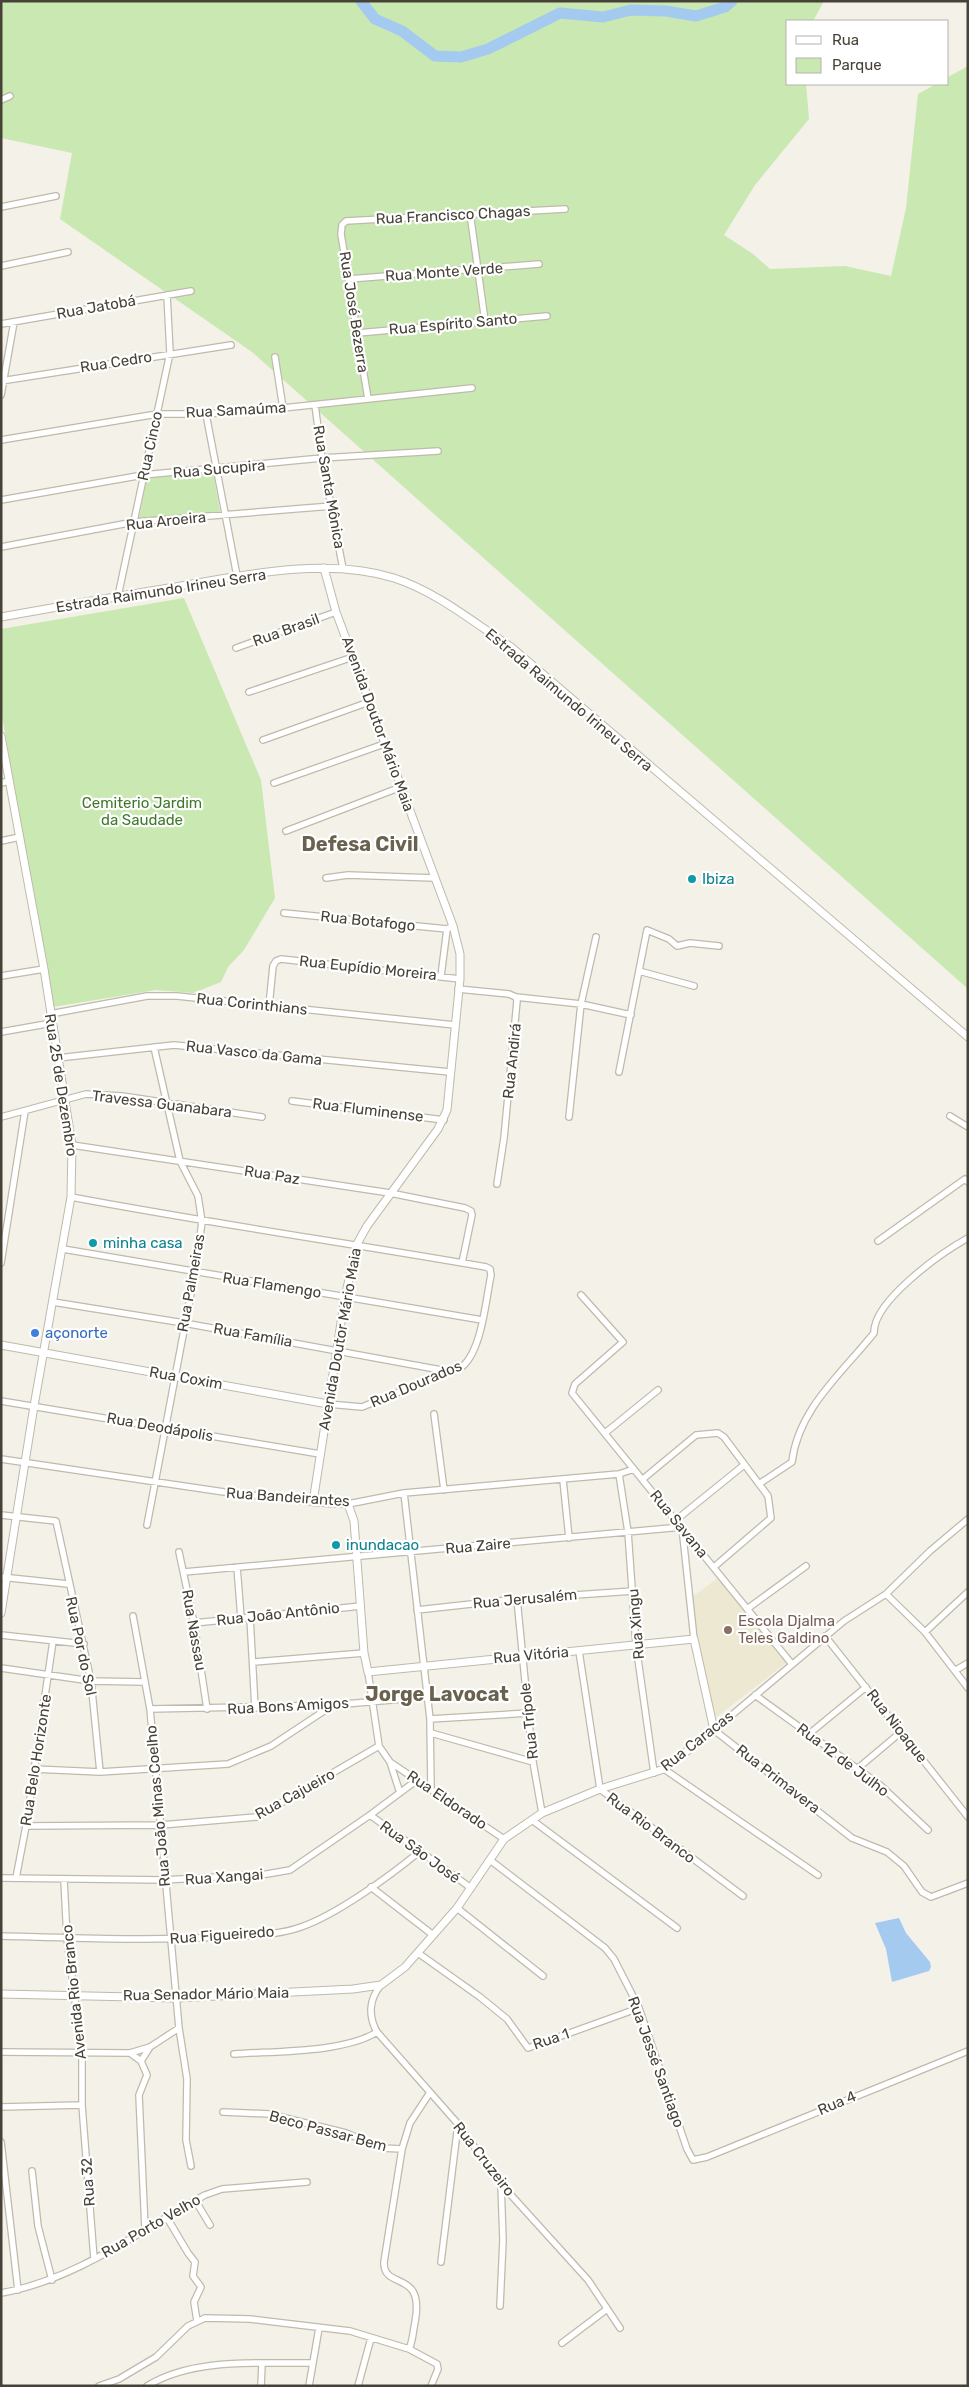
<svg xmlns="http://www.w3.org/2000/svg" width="969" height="2387" font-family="Rubik,sans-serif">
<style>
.education{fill:#ede8d2}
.green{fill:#cae8b1}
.water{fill:#a5caf0}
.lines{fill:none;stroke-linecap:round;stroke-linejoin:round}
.river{stroke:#a5caf0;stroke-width:11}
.minor-casing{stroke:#bfbaab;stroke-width:8}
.tertiary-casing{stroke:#bfbaab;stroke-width:9}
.minor{stroke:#fff;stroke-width:5.5}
.tertiary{stroke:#fff;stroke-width:7}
.culture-dot{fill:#0f9aa8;stroke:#fff;stroke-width:2}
.shop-dot{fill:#3f7fe0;stroke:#fff;stroke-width:2}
.education-dot{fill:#8d6e63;stroke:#fff;stroke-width:2}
.labels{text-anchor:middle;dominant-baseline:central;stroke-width:4.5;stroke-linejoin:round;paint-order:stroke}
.street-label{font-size:15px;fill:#474237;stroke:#fff}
.park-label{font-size:15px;fill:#40792a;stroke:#fff}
.culture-label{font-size:15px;fill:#0d838f;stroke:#fff;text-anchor:start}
.shop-label{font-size:15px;fill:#366cbe;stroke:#fff;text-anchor:start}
.education-label{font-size:15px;fill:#785e54;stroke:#fff;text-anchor:start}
.district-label{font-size:20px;font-weight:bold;fill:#6a614e;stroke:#fff}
</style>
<rect width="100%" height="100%" fill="#f4f1e8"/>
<!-- education -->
<path class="education" d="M718,1578L786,1663L718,1716L710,1715L692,1597Z"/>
<!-- green -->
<path class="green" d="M1,1H824L813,21H788V84H806L809,119L755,185L724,235L753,254L770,269L845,266L891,276L906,208L918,94L936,84H948V77L968,66V989L252,352L60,219L72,153L1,138Z
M213,472L220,512L139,519L147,478Z
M184,598L261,780L275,898L244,950L228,967L221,982L193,993L156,990L53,1007L1,710V629Z"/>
<!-- water -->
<path class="water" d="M899,1918L906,1933L930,1962L931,1967L929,1971L892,1982L886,1949L875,1923Z"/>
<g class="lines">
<!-- river -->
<path class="river" d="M361,1L375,19L402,31L435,56L461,57L488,49L560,13L603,17L631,10L666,11L696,16L725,7L732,1"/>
<!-- minor casing -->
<g class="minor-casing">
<path id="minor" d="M1,100L10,96
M1,207L56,196
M470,213L485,321
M1,266L68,252
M349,279L539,264
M1,324L191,291
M358,333L547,316
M275,357L283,408
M1,381L231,345
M1,395L14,322
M368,399L341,234L342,225L346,221L565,209
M315,405L322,458L343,569
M206,414L237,576
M1,440L157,414H206L283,408L472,388
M1,500L143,475L322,458L438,451
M1,547L134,522L332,506
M118,596L170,353L167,295
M236,648L336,612
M249,692L353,657
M263,740L369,702
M1,783L9,781
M274,783L384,744
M286,831L401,787
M1,841L20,837
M326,878L348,875L434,878
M284,913L447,929L453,926
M639,971L694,986
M1,976L44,969
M441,976L447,929
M458,989L509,994L516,997L517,1001L504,1138L497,1184
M516,997L581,1004L631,1015
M269,1006L273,966L276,961L281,959L460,979
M50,1014L147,996H177L455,1025
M1,1032L52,1023
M58,1058L174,1045L450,1072
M619,1072L647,930L669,939L677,946L690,943L719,946
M292,1101L444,1120
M950,1116L968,1127
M1,1117L86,1094L122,1096L262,1117
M569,1117L581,1004L596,937
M72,1145L390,1193L465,1208L471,1211L472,1215L462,1263
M71,1197C209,1223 348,1243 486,1267L490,1269L491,1275C486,1299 482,1349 463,1366L362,1407L328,1404
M878,1241L965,1179L968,1182
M63,1249L482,1320
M1,1263L25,1111
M581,1295L623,1342L575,1384L572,1393L791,1663
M53,1302L184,1323L452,1372
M1,1401L320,1454
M434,1414L444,1490
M605,1433L658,1390
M1,1459L224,1492L313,1502
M619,1474L628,1532L636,1645L654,1773
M643,1479L696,1435L718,1433L724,1437L768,1496L771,1518L714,1567
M563,1480L569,1538
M759,1484L792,1462C798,1409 843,1372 874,1333C873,1301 941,1253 968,1238
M404,1493L430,1719L431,1788
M348,1504L404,1493L619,1474L634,1469
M1,1515L56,1521L91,1681L100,1772
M968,1519L930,1551L886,1594L844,1621L714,1730L852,1838L887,1852L904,1866L922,1892L931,1897L968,1883
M676,1520L744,1465
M147,1525L195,1272L202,1222L198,1196L180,1161L154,1047
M179,1552L194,1623L207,1709
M237,1567L241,1618
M184,1572L682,1527L694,1639
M1,1577L68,1584
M886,1594L925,1632L968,1688
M517,1599L533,1762L542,1813
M747,1609L806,1566
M417,1610L517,1599L633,1591
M133,1616L150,1709L179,2028L187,2079L186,2140L191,2166
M250,1617L255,1708
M194,1623L361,1606
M925,1632L968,1592
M1,1635L84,1644
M825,1636L968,1817
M579,1651L600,1789L743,1896
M253,1662L364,1653
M1,1668L91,1681L145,1682
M956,1670L968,1663
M368,1672L379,1746L390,1762L400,1793
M755,1695L880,1785L928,1830
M150,1709L333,1705L427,1697
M430,1719L529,1713
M431,1733L533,1762
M809,1734L866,1687
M390,1762L504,1839
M34,1769L100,1772L228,1764L271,1746L333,1705
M664,1769L818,1875
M857,1769L901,1732
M370,1815L471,1888
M532,1820L677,1928
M26,1826L161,1825L257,1817L379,1746
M490,1860L605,1948L614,1959L639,2008L687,2149L693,2160L707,2157L968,2051
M1,1878L164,1880L267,1874L290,1870L370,1815L417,1780
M16,1878L26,1826L53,1641
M64,1880L67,1938L82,2054V2105L94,2259
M371,1887L433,1935
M457,1908L543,1976
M1,1936C75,1938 148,1941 222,1937C248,1935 276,1936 301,1927C336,1915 390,1876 419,1852
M418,1953L480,1997L507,2019L528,2048L639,2008
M381,1985C369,1999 368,2016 377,2032L458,2124L501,2184L588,2280L620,2328
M1,2052L130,2053L150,2047L179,2028
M130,2053L141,2061L147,2075L139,2095L145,2229
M234,2054C274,2051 344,2053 377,2032
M141,2061L150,2047
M1,2107L82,2105
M223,2112L269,2114L346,2133L382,2148L402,2149
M1,2142L18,2290
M32,2171L38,2226L52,2280
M195,2200L210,2225
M166,2216L188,2253L195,2262L193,2276L201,2287L194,2302L197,2321
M441,2262L458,2124
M1,2293C76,2280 139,2231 205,2195L222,2189L307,2182
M500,2306L503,2240L501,2184
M562,2343L607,2309
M409,2349C413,2341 413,2331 415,2322C425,2268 383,2291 384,2262L402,2149L410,2123L429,2094
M99,2386L119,2379L156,2357L188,2326L205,2318L250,2319L350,2331L409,2349L437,2364L438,2369L431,2386
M147,2386C194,2357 259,2364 312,2363
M261,2386L262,2364
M309,2386L319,2328
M358,2386L371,2338"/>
</g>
<!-- tertiary casing -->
<g class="tertiary-casing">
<path id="tertiary" d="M1,617C57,607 113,597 169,588C238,576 325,556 394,578C437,592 473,622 511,647L968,1037
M1,736L44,969L72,1145L71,1197L34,1406L1,1613
M1,1345L328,1404
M1,1994L177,1998L353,1989L381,1985L405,1967L457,1908L504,1839L542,1813L600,1789L664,1769L714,1730L694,1639L368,1672L364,1653L354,1521L348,1504L313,1502L345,1297L357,1244L367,1226L438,1129L447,1110L460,979V954L453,926L336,612L324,568"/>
</g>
<!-- minor -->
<use href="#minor" class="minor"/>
<!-- tertiary -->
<use href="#tertiary" class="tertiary"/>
</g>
<!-- markers -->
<g class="culture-dot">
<circle cx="692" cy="879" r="5"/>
<circle cx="93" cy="1243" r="5"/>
<circle cx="336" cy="1545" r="5"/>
</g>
<circle class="shop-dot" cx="35" cy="1333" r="5"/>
<circle class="education-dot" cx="728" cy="1630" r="5"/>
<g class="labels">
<!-- street labels -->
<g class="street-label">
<text transform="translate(453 215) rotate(-3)">Rua Francisco Chagas</text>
<text transform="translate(444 272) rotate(-4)">Rua Monte Verde</text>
<text transform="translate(96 307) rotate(-10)">Rua Jatobá</text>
<text transform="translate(354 312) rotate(81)">Rua José Bezerra</text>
<text transform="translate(453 324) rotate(-5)">Rua Espírito Santo</text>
<text transform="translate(116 362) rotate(-9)">Rua Cedro</text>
<text transform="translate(236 410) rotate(-3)">Rua Samaúma</text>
<text transform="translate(150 446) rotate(-78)">Rua Cinco</text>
<text transform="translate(219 469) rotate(-5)">Rua Sucupira</text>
<text transform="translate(329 487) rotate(80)">Rua Santa Mônica</text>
<text transform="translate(166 521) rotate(-6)">Rua Aroeira</text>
<text transform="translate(161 591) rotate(-9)">Estrada Raimundo Irineu Serra</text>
<text transform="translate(286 630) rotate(-20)">Rua Brasil</text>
<text transform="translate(569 700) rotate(40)">Estrada Raimundo Irineu Serra</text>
<text transform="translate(378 724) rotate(70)">Avenida Doutor Mário Maia</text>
<text transform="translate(368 921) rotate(6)">Rua Botafogo</text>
<text transform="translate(368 968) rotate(6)">Rua Eupídio Moreira</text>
<text transform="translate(252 1004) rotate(6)">Rua Corinthians</text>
<text transform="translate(254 1053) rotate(6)">Rua Vasco da Gama</text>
<text transform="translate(512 1061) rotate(-84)">Rua Andirá</text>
<text transform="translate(61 1085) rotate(81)">Rua 25 de Dezembro</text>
<text transform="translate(162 1104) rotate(7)">Travessa Guanabara</text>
<text transform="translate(368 1110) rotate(7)">Rua Fluminense</text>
<text transform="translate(272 1175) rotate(9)">Rua Paz</text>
<text transform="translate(191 1283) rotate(-80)">Rua Palmeiras</text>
<text transform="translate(272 1285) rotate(9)">Rua Flamengo</text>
<text transform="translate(253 1335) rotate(10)">Rua Família</text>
<text transform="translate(340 1339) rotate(-80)">Avenida Doutor Mário Maia</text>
<text transform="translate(186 1378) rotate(10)">Rua Coxim</text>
<text transform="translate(416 1384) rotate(-23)">Rua Dourados</text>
<text transform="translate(160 1427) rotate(10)">Rua Deodápolis</text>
<text transform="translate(288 1497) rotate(4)">Rua Bandeirantes</text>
<text transform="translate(679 1524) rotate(51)">Rua Savana</text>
<text transform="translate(478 1546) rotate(-5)">Rua Zaire</text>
<text transform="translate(525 1599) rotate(-5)">Rua Jerusalém</text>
<text transform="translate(278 1614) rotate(-6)">Rua João Antônio</text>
<text transform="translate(636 1624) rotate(-95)">Rua Xingu</text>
<text transform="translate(194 1630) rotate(80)">Rua Nassau</text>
<text transform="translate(81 1646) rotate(78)">Rua Por do Sol</text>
<text transform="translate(531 1655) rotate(-5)">Rua Vitória</text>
<text transform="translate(288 1706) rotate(-3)">Rua Bons Amigos</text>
<text transform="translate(529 1721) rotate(-96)">Rua Trípole</text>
<text transform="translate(897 1726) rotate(52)">Rua Nioaque</text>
<text transform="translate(697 1741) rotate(-38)">Rua Caracas</text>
<text transform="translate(36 1760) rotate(-81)">Rua Belo Horizonte</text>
<text transform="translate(843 1760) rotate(37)">Rua 12 de Julho</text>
<text transform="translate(778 1779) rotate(38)">Rua Primavera</text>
<text transform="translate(295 1794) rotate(-29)">Rua Cajueiro</text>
<text transform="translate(447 1800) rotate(34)">Rua Eldorado</text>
<text transform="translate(158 1806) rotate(-95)">Rua João Minas Coelho</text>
<text transform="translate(651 1828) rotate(37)">Rua Rio Branco</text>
<text transform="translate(420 1852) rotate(36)">Rua São José</text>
<text transform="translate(224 1877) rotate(-4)">Rua Xangai</text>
<text transform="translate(222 1935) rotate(-4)">Rua Figueiredo</text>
<text transform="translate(74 1992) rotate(-96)">Avenida Rio Branco</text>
<text transform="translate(206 1994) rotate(-1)">Rua Senador Mário Maia</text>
<text transform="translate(551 2039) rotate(-19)">Rua 1</text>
<text transform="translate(656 2062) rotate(70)">Rua Jessé Santiago</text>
<text transform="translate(837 2103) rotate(-23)">Rua 4</text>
<text transform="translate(328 2131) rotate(15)">Beco Passar Bem</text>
<text transform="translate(484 2159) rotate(52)">Rua Cruzeiro</text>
<text transform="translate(88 2182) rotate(-94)">Rua 32</text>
<text transform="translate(151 2226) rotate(-30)">Rua Porto Velho</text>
</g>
<!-- park labels -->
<g class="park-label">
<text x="142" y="803">Cemiterio Jardim<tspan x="142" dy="17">da Saudade</tspan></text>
</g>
<!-- culture labels -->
<g class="culture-label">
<text x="702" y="879">Ibiza</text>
<text x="103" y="1243">minha casa</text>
<text x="346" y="1545">inundacao</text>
</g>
<!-- shop labels -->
<g class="shop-label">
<text x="45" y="1333">açonorte</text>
</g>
<!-- education labels -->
<g class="education-label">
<text x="738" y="1621">Escola Djalma<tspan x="738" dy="17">Teles Galdino</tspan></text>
</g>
<!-- district labels -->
<g class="district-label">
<text x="360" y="844">Defesa Civil</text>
<text x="437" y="1694">Jorge Lavocat</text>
</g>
</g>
<!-- border -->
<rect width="969" height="2387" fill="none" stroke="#474237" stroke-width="5"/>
<!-- legend -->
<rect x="786" y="20" width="162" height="65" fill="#ffffff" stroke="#b5b3af"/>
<rect x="796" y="36" width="25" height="8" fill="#ffffff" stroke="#b5b3af"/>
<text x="832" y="45" font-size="15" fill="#474237">Rua</text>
<rect x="796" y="58" width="25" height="15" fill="#cae8b1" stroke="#b5b3af"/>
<text x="832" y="70" font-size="15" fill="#474237">Parque</text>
</svg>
